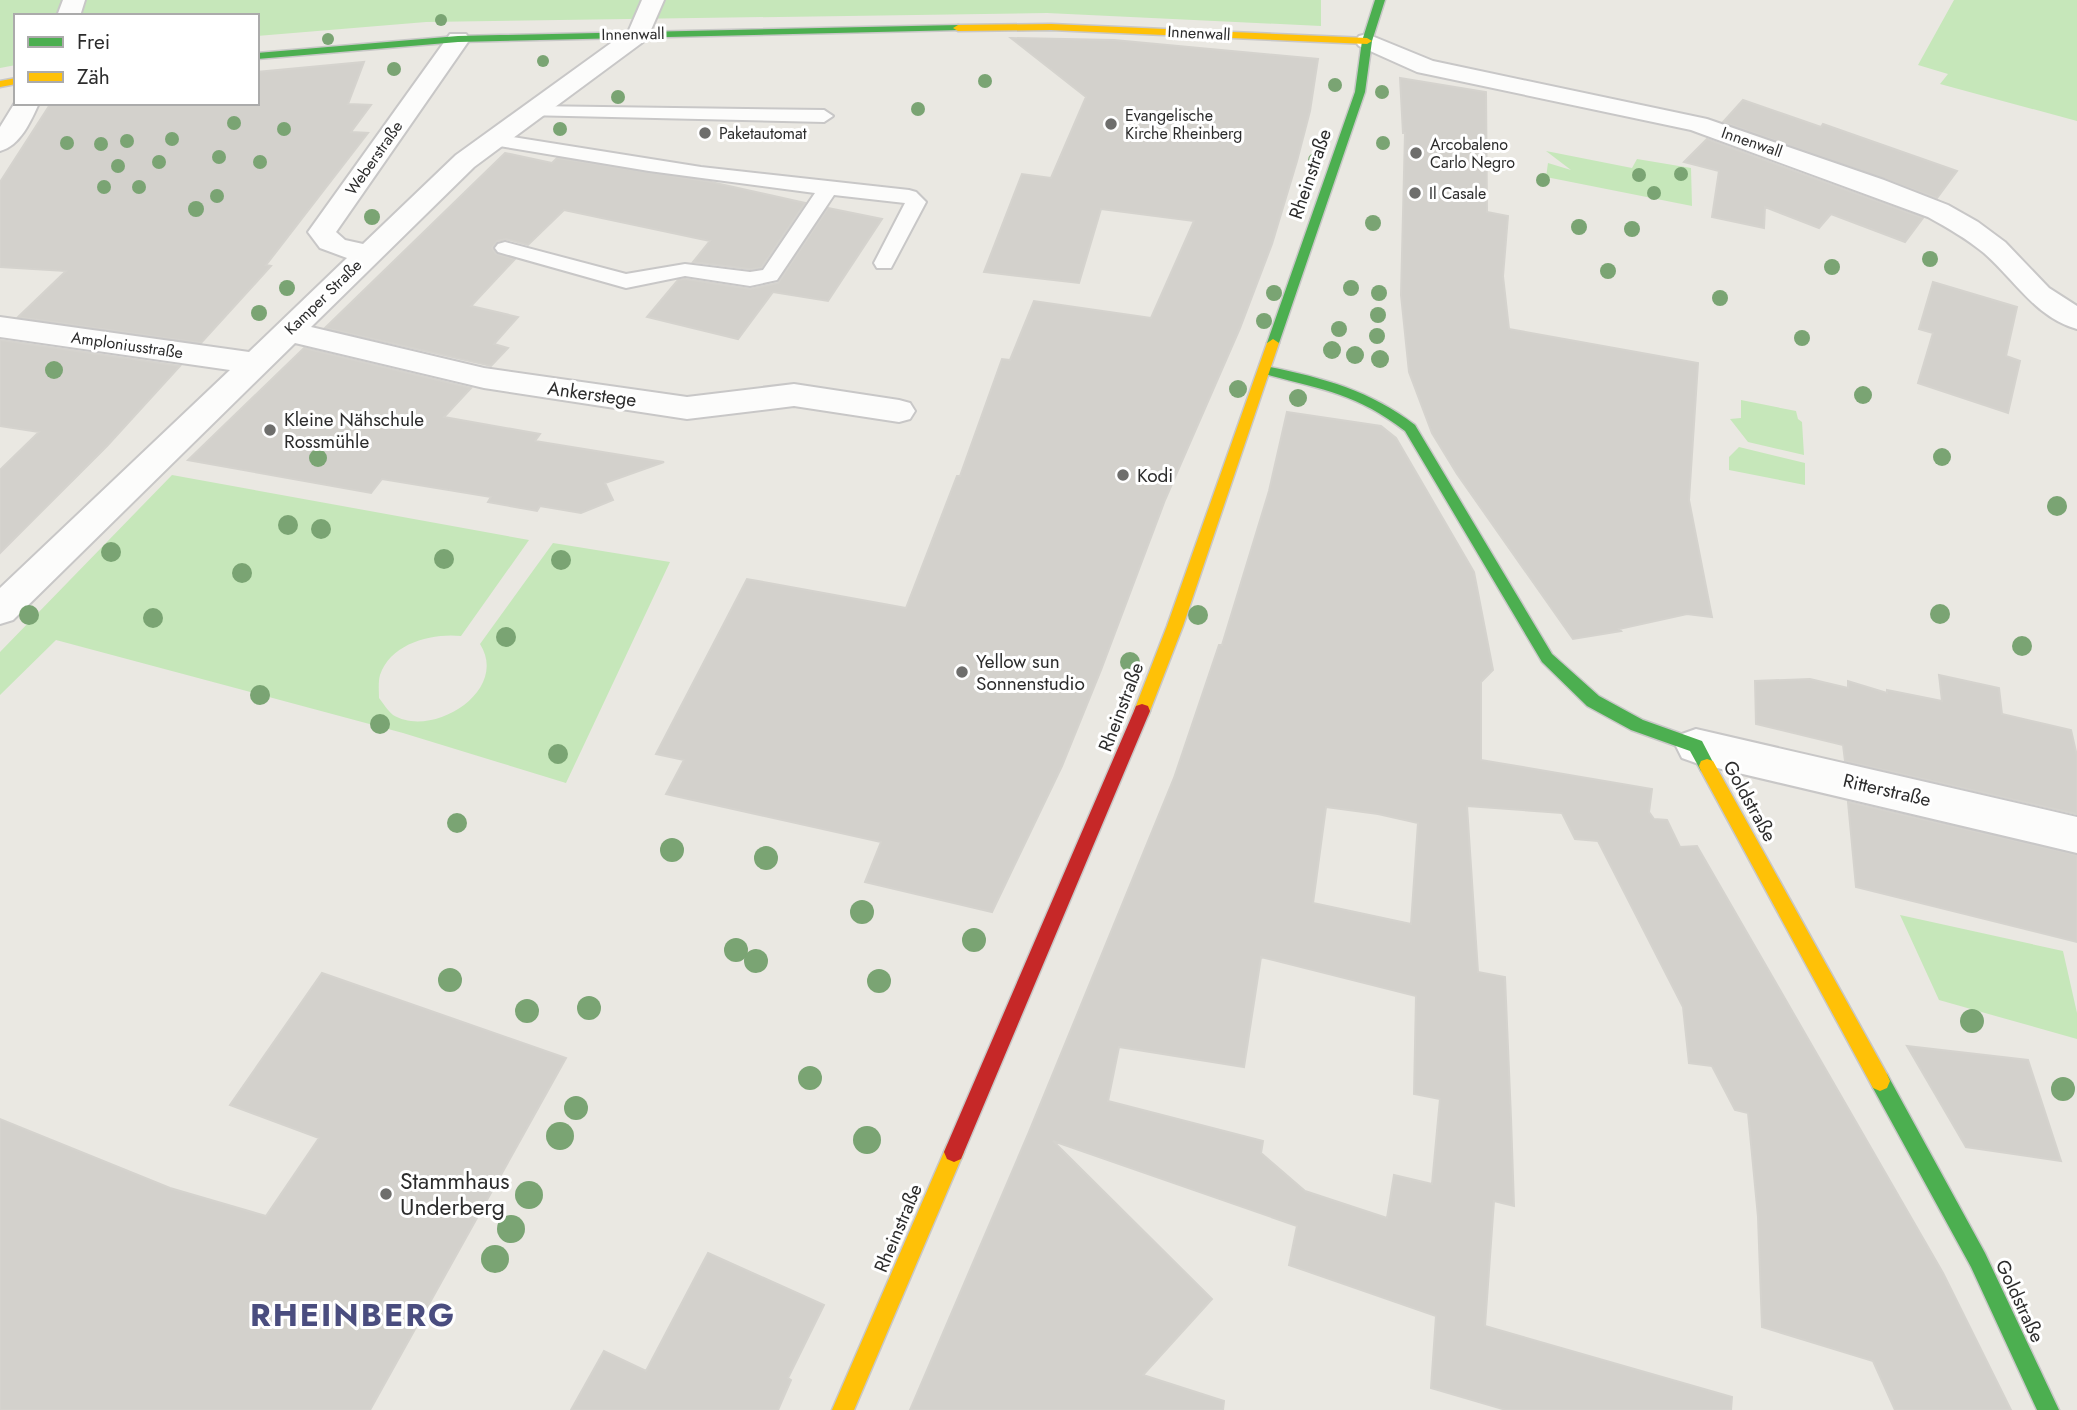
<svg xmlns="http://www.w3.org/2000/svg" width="2077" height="1410" font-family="Jost,sans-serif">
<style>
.green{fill:#c6e7ba}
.building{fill:#d3d1cc;stroke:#d5d3ce;stroke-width:2;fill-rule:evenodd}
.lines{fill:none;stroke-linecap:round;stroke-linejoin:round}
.lane-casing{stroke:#c8c7c7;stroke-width:4}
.street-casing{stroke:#c8c7c7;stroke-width:4}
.fast-casing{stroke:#c8c7c7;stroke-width:3}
.slow-casing{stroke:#c8c7c7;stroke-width:3}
.jam-casing{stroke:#c8c7c7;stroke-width:3}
.lane{fill:#fcfcfb;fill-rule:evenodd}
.street{fill:#fcfcfb;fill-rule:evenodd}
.fast{fill:#4caf50;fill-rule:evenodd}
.slow{fill:#ffc107;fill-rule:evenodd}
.jam{fill:#c62828;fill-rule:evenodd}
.tree{fill:#7aa473}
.poi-dot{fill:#6e6e6c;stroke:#fff;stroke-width:2.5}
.labels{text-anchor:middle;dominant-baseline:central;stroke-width:6;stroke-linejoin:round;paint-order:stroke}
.far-street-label{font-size:16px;fill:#2c2c2c;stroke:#fff}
.far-poi-label{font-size:16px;fill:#2c2c2c;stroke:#fff;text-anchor:start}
.street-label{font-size:19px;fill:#2c2c2c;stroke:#fff}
.poi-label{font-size:19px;fill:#2c2c2c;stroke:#fff;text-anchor:start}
.near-poi-label{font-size:23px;fill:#2c2c2c;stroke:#fff;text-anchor:start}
.near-district-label{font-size:32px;font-weight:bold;letter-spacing:2px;fill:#4a4d7f;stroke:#fff}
</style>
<rect width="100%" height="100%" fill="#eae8e2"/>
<!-- green -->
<path class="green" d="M0,0H1321V26L1047,13L426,22L257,36V16H16V65L0,68Z
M1954,0H2077V121L1940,84L1948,74L1918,65Z
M1546,151L1632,168L1637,159L1691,168L1692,206L1546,177L1548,163L1571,170Z
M1741,400L1796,411L1798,419L1802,422L1804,455L1748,442L1730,419L1741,418Z
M1739,447L1805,463V485L1729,470V457Z
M172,475L529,540L461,636C432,633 391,643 380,675C378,682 379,692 379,698C383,703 388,711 393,715C432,739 510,691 480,644L553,543L670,562L566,783L403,733L56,640L0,695V652Z
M1900,915L2063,951L2077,1013V1039L1939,1000Z"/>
<!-- building -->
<path class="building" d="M1011,38L1114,40L1318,59L1310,111L1297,161L1272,244L1240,328L1165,500L1101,670L1062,766L992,912L865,882L881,842L666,794L684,760L656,754L747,579L906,608L957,476H960L1002,359L1010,360L1034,301L1151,318L1194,221L1101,209L1079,283L984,272L1022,174L1051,178L1086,97Z
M364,62L348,104L371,105L351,132L368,133L266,265L271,266L201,343L18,317L66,271L0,267V182L51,103H257V72Z
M1400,78L1486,92L1487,212L1508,216L1503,276L1509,329L1698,363L1689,500L1712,617L1687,614L1619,629L1621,631L1573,639L1457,474L1432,433L1409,372L1401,295L1405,133H1403Z
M1743,100L1821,127L1823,124L1957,171L1937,198L1723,122Z
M1707,139L1923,218L1905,242L1831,214L1819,228L1765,207L1764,228L1712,217L1719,171L1684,162Z
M505,153L552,163L557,158L711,182L805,203L761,268L750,269L693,262L710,241L564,210L528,245L506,239L497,241L492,248L496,254L515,259L471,306L518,317L494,344L508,348L491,366L325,328Z
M828,208L882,219L828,301L773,292L738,339L647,317L678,280L685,279L750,289L778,283Z
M1933,282L2017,307L2006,356L2020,361L2008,413L1918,383L1933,333L1919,329Z
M0,340L180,366L107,446L0,553V470L39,432L0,426Z
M304,348L471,388L444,417L540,434L535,441L664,462L605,483L613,500L581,513L540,506L537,511L488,502L491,497L382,479L371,493L188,460Z
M1287,412L1381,426L1396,438L1474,572L1493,670L1481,682V760L1652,789L1649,812L1654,819L1667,820L1680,847L1697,846L1943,1273L2011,1410H1895L1873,1361L1762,1327L1758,1217L1748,1113L1735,1110L1712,1066L1689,1063L1683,1007L1598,841L1575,839L1562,813L1467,806L1478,972L1505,977L1511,1118L1514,1206L1494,1201L1485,1326L1732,1397L1731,1410H1506L1431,1388L1436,1316L1289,1265L1297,1226L1053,1141L1212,1299L1143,1375L1224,1401L1223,1410H910L1029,1132L1174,778L1219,645H1222L1269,491ZM1326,807L1378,814L1418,823L1411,924L1313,903ZM1261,957L1416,996L1414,1094L1440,1099L1432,1184L1394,1175L1387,1218L1305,1191L1261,1153L1263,1141L1108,1101L1119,1047L1244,1067Z
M1939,675L1999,688L2002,714L2071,730L2077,756V814L1845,761L1843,745L1756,724L1755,681L1810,679L1848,688V681L1887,693V690L1942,701Z
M1848,802L2077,855V942L1856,887Z
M322,973L566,1058L370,1410H0V1119L170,1188L266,1216L319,1138L230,1105Z
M1907,1046L2028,1060L2061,1161L1966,1147Z
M708,1253L824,1305L788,1378L791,1380L778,1410H571L604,1351L646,1371Z"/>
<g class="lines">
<!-- lane casing -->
<g class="lane-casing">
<path id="lane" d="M531,106L824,110L833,116L824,122L525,115L522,111L525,107Z
M494,134L701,167L909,190L916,192L926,202L891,268H877L874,263L905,203L834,195L777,280L750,286L685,276L626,288L498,252L495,248L498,244L505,242L626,274L685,264L750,272L763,270L815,193L649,171L487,144L485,140Z"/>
</g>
<!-- street casing -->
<g class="street-casing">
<path id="street" d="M63,0H85L80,16H57Z
M642,0H664L647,39L474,167L311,327L484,368L687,397L794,384L899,400L910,403L915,411L910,419L899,422L794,406L687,419L484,388L295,343L13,620L0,624V588L230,370L0,337V317L249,352L347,258L320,248L308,232L450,34H466L470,39L336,232L345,240L363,244L456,155L629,30Z
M1367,34L1433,61L1707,119L1884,180L1948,205L1978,222L2005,242L2049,288L2077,306V329C2035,317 2015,280 1984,253C1967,239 1948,228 1928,217L1691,130L1417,72L1359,46L1355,41L1359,36Z
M16,101L39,103C31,121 20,146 0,151V127Z
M1696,729L2077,817V853L1696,763L1682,758L1676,746L1682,734Z"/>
</g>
<!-- fast casing -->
<g class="fast-casing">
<path id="fast" d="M1375,0H1385L1372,41L1365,92L1279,343L1273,347L1269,346L1267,343L1355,92L1362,41Z
M958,25L961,26V30L458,42L257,59V53L458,36Z
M1265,366C1320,377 1370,390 1415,425L1552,654L1599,696L1643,720L1702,741L1715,766L1713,771L1707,773L1701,771L1690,751L1631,730L1587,706L1542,662L1405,431C1355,392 1319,389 1261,373L1259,370Z
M1880,1071L1887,1074L1985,1253L2059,1410H2037L1971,1267L1873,1088L1870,1081L1873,1074Z"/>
</g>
<!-- slow casing -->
<g class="slow-casing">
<path id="slow" d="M1051,24L1367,38L1372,41L1367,44L1051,30L958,31L953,28L958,25Z
M16,78V84L0,87V81Z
M1273,339L1279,343L1183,626L1148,716H1136L1134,711L1167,626L1267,343Z
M1707,759L1713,761L1887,1074L1890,1081L1887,1088L1880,1091L1873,1088L1701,771L1699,766L1701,761Z
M954,1142L961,1145L964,1152L854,1410H832L947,1145Z"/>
</g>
<!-- jam casing -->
<g class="jam-casing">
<path id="jam" d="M1142,704L1148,706L1150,711L961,1159L954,1162L947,1159L944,1152L947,1145L1134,711L1136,706Z"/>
</g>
<!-- lane -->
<use href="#lane" class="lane"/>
<!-- street -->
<use href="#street" class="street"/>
<!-- fast -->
<use href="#fast" class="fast"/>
<!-- slow -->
<use href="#slow" class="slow"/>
<!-- jam -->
<use href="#jam" class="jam"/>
</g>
<!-- trees -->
<g class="tree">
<circle cx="441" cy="20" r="6"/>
<circle cx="328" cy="39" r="6"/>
<circle cx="543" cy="61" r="6"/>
<circle cx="394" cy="69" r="7"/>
<circle cx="985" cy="81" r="7"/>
<circle cx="1335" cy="85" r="7"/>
<circle cx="1382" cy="92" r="7"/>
<circle cx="618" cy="97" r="7"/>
<circle cx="918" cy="109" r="7"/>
<circle cx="234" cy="123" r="7"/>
<circle cx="284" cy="129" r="7"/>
<circle cx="560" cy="129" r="7"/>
<circle cx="172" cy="139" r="7"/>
<circle cx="127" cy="141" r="7"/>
<circle cx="67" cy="143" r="7"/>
<circle cx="1383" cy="143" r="7"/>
<circle cx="101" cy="144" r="7"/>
<circle cx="219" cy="157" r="7"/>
<circle cx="1315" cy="160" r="7"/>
<circle cx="159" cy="162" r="7"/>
<circle cx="260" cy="162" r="7"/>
<circle cx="118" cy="166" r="7"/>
<circle cx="1681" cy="174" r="7"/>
<circle cx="1639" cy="175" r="7"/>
<circle cx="1543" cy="180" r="7"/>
<circle cx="104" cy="187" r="7"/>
<circle cx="139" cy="187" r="7"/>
<circle cx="1307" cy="187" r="7"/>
<circle cx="1654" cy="193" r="7"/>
<circle cx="217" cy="196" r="7"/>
<circle cx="196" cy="209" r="8"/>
<circle cx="372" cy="217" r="8"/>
<circle cx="1373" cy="223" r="8"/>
<circle cx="1579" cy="227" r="8"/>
<circle cx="1632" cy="229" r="8"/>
<circle cx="1930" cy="259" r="8"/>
<circle cx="1832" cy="267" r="8"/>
<circle cx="1608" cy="271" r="8"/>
<circle cx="287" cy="288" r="8"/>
<circle cx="1351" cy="288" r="8"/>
<circle cx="1274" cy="293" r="8"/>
<circle cx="1379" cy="293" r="8"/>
<circle cx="1720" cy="298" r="8"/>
<circle cx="259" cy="313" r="8"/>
<circle cx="1378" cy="315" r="8"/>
<circle cx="1264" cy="321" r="8"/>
<circle cx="1339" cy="329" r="8"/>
<circle cx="1377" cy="336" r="8"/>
<circle cx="1802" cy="338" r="8"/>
<circle cx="1332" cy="350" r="9"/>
<circle cx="1355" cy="355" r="9"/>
<circle cx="1380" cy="359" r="9"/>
<circle cx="54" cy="370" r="9"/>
<circle cx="1238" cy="389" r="9"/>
<circle cx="1863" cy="395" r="9"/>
<circle cx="1298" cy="398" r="9"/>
<circle cx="1942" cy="457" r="9"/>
<circle cx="318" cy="458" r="9"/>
<circle cx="2057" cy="506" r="10"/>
<circle cx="288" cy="525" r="10"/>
<circle cx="321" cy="529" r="10"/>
<circle cx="111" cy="552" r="10"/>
<circle cx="444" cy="559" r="10"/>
<circle cx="561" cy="560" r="10"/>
<circle cx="242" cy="573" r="10"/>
<circle cx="1940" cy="614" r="10"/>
<circle cx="29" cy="615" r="10"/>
<circle cx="1198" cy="615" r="10"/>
<circle cx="153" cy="618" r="10"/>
<circle cx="506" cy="637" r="10"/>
<circle cx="2022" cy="646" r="10"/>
<circle cx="1130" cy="662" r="10"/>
<circle cx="260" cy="695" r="10"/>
<circle cx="380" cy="724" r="10"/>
<circle cx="558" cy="754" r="10"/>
<circle cx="457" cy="823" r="10"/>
<circle cx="672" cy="850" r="12"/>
<circle cx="766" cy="858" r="12"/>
<circle cx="862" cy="912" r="12"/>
<circle cx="974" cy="940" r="12"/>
<circle cx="736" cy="950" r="12"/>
<circle cx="756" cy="961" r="12"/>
<circle cx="450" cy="980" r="12"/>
<circle cx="879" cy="981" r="12"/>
<circle cx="589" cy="1008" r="12"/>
<circle cx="527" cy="1011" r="12"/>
<circle cx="1972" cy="1021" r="12"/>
<circle cx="810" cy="1078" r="12"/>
<circle cx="2063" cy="1089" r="12"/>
<circle cx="576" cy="1108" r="12"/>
<circle cx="560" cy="1136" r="14"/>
<circle cx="867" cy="1140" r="14"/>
<circle cx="529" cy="1195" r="14"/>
<circle cx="511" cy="1229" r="14"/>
<circle cx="495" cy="1259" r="14"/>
</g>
<!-- markers -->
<g class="poi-dot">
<circle cx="1111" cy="124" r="7"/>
<circle cx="705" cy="133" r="7"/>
<circle cx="1416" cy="153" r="7"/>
<circle cx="1415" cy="193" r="7"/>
<circle cx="270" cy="430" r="7"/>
<circle cx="1123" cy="475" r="7"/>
<circle cx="962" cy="672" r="7"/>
<circle cx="386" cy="1194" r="7"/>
</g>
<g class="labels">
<!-- far-street labels -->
<g class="far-street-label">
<text transform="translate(1199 33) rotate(3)">Innenwall</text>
<text transform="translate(633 34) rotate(-1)">Innenwall</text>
<text transform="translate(1752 142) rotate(19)">Innenwall</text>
<text transform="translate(374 158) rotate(-55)">Weberstraße</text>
<text transform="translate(323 297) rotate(-44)">Kamper Straße</text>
<text transform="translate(127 345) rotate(8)">Amploniusstraße</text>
</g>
<!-- far-poi labels -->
<g class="far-poi-label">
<text x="1125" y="115">Evangelische<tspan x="1125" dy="18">Kirche Rheinberg</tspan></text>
<text x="719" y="133">Paketautomat</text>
<text x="1430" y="144">Arcobaleno<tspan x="1430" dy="18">Carlo Negro</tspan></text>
<text x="1429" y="193">Il Casale</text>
</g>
<!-- street labels -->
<g class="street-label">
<text transform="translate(1310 174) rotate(-71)">Rheinstraße</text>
<text transform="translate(592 394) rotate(8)">Ankerstege</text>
<text transform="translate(1121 707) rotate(-69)">Rheinstraße</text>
<text transform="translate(1887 790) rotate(13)">Ritterstraße</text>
<text transform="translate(1750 801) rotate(61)">Goldstraße</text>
<text transform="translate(898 1228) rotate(-67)">Rheinstraße</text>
<text transform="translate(2020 1301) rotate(65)">Goldstraße</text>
</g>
<!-- poi labels -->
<g class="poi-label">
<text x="284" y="419">Kleine Nähschule<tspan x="284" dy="22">Rossmühle</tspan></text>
<text x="1137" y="475">Kodi</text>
<text x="976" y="661">Yellow sun<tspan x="976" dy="22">Sonnenstudio</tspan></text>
</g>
<!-- near-poi labels -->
<g class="near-poi-label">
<text x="400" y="1181">Stammhaus<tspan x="400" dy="26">Underberg</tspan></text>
</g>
<!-- near-district labels -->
<g class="near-district-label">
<text x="353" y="1315">RHEINBERG</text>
</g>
</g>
<!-- legend -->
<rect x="14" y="14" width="245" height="91" fill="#ffffff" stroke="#ababab" stroke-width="2"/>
<rect x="28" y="37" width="35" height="10" fill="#4caf50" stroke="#ababab" stroke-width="2"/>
<text x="77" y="49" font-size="21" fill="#2c2c2c">Frei</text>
<rect x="28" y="72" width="35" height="10" fill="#ffc107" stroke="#ababab" stroke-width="2"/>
<text x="77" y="84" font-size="21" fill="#2c2c2c">Zäh</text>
</svg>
